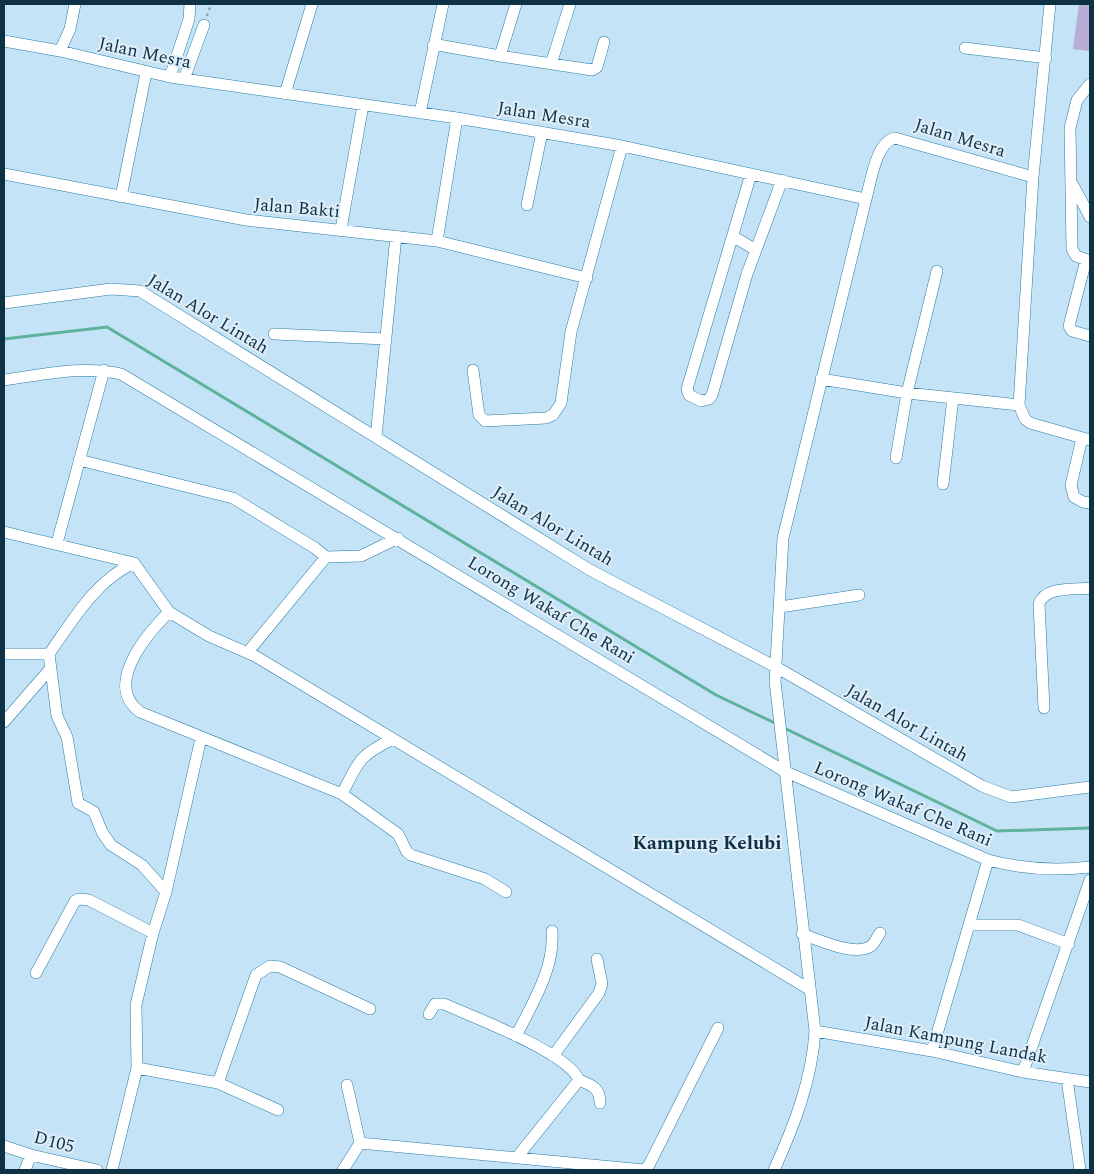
<svg xmlns="http://www.w3.org/2000/svg" width="1094" height="1174" font-family="Spectral,serif">
<style>
.green{fill:#b7add6}
.lines{fill:none;stroke-linecap:round;stroke-linejoin:round}
.stream{stroke:#5db29d;stroke-width:3}
.minor-casing{stroke:#277ca7;stroke-width:12}
.path{stroke:#7899ab;stroke-width:2;stroke-dasharray:2.5 4;stroke-linecap:butt}
.minor{stroke:#fff;stroke-width:11}
.labels{text-anchor:middle;dominant-baseline:central;stroke-width:4;stroke-linejoin:round;paint-order:stroke}
.street-label{font-size:18px;fill:#0e3143;stroke:#dfeef8}
.neighbourhood-label{font-size:19px;font-weight:bold;fill:#0e3143;stroke:#dfeef8}
</style>
<rect width="100%" height="100%" fill="#c5e3f6"/>
<!-- green -->
<path class="green" d="M1079,4H1090V51L1073,49Z"/>
<g class="lines">
<!-- stream -->
<path class="stream" d="M4,339L107,327L716,695L777,724
M782,727L997,831L1090,828"/>
<!-- minor casing -->
<g class="minor-casing">
<path id="minor" d="M1050,4L1033,177L1019,405L1025,419L1030,423L1090,440
M4,41L60,51L170,77L457,118L622,146L866,199C871,181 876,142 895,138L1033,177
M433,46L438,45L500,56L516,4
M965,48L1046,58
M60,51L70,29L75,4
M500,56L592,70L597,67L604,42
M551,64L570,4
M170,77L189,19L190,4
M184,79L204,25
M1090,84L1077,100L1070,128L1072,249L1076,256L1090,261
M285,94L312,4
M420,113L443,4
M4,174L246,220L437,241L587,278
M751,174L687,389L689,395L701,401L709,399L712,395L747,274L782,180
M1073,185L1090,217
M121,197L146,73
M527,205L542,132
M341,229L363,105
M734,237L756,250
M437,241L457,118
M1086,260L1069,326L1072,331L1090,336
M4,303L111,289L140,291L590,570L776,667L982,786L1011,797L1090,787
M274,334L386,339
M473,370L479,415L485,421L546,418L553,415L561,403L571,332L622,146
M821,379L907,393L1019,405
M4,380C42,375 83,365 121,374L784,771L988,860C1022,869 1055,871 1090,867
M376,437L396,236
M1082,438L1071,485L1074,497L1083,502L1090,503
M896,458L907,393L937,271
M79,460L233,498L315,548L326,557L248,652
M943,484L953,398
M4,532L134,563L169,612L209,636L255,656L809,989
M57,543L104,370
M326,557L361,556L398,538
M780,607L859,595
M169,612C147,634 103,685 140,712L342,794L398,834L407,852L411,855L485,879L506,892
M4,654H49C73,620 95,581 134,563
M1044,708L1039,604C1045,586 1074,590 1090,588
M4,722L50,669
M342,794C359,761 358,756 393,739
M166,892L201,738
M969,925H1018L1069,944
M802,934C819,940 855,957 871,946C875,943 877,937 880,933
M36,973L75,901L79,899L89,900L153,933L166,892L142,865L111,845L102,832L94,812L78,803L67,737L57,716L49,654
M429,1014L435,1004H444C473,1017 567,1052 579,1080L518,1156
M815,1031L932,1051L1023,1072L1090,1082
M516,1036C532,1004 555,968 552,931
M932,1051L988,860
M553,1056L599,993L602,984L597,959
M137,1068L218,1083L256,975L270,966L280,967L370,1009
M1023,1072L1090,880
M1067,1079L1080,1170
M579,1080C591,1085 600,1087 600,1103
M218,1083L278,1110
M347,1085L360,1143
M4,1146L31,1155L97,1170
M25,1170L31,1155
M112,1170L137,1068L136,1005L153,933
M343,1170L360,1143L644,1170L649,1165L718,1028
M774,1170C794,1126 812,1080 815,1031L775,681L783,538L866,199"/>
</g>
<!-- path -->
<path class="path" d="M207,16L211,4"/>
<!-- minor -->
<use href="#minor" class="minor"/>
</g>
<g class="labels">
<!-- street labels -->
<g class="street-label">
<text transform="translate(145 53) rotate(12)">Jalan Mesra</text>
<text transform="translate(544 115) rotate(9)">Jalan Mesra</text>
<text transform="translate(960 138) rotate(17)">Jalan Mesra</text>
<text transform="translate(297 208) rotate(5)">Jalan Bakti</text>
<text transform="translate(208 314) rotate(31)">Jalan Alor Lintah</text>
<text transform="translate(553 526) rotate(31)">Jalan Alor Lintah</text>
<text transform="translate(551 610) rotate(31)">Lorong Wakaf Che Rani</text>
<text transform="translate(907 723) rotate(30)">Jalan Alor Lintah</text>
<text transform="translate(903 804) rotate(23)">Lorong Wakaf Che Rani</text>
<text transform="translate(956 1040) rotate(11)">Jalan Kampung Landak</text>
<text transform="translate(54 1142) rotate(15)">D105</text>
</g>
<!-- neighbourhood labels -->
<g class="neighbourhood-label">
<text x="707" y="843">Kampung Kelubi</text>
</g>
</g>
<!-- border -->
<rect width="1094" height="1174" fill="none" stroke="#0e3143" stroke-width="10"/>
</svg>
